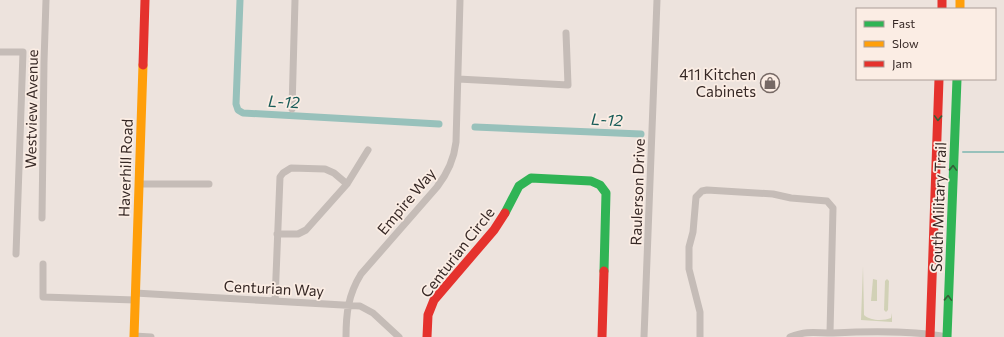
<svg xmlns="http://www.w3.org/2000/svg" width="1004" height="337" font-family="Commissioner,sans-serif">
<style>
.green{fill:#d1d1b6}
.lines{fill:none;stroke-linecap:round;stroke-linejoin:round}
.stream{stroke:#98c1bb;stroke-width:2}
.canal{stroke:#98c1bb;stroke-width:7}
.street{stroke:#c5bcb7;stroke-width:7}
.fast{stroke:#30b455;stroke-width:9}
.slow{stroke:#ff9f0a;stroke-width:9}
.jam{stroke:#e5322d;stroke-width:9}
.oneway{stroke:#346038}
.labels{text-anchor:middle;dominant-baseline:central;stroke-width:3.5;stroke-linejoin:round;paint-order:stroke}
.poi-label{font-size:15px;fill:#362825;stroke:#fbede4;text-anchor:end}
.street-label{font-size:15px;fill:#362825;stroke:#fbede4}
.water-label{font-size:16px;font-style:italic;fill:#175b57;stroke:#fbede4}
</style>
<rect width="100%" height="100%" fill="#ede3dd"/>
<!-- green -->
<path class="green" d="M863,266L864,315C870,321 884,321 891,318L892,313V322L861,320Z
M873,279L877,280V301H871Z
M887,279L889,281L888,310L886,312L884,310L885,281Z"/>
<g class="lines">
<!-- stream -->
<path class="stream" d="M963,152H1004"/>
<!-- canal -->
<path class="canal" d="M240,0L236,104L238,110L243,113L439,124
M475,127L641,134"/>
<!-- street -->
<path class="street" d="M0,52H23L16,254
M458,79L568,85L566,33
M292,109L295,0
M139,184H209
M42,218L44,62L46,0
M277,234H298L306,230L347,184L368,150
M43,264V297L135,300
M135,293L360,306L373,313L399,337
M275,301L280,177L283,173L291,168L325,169L334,173L347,184
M134,336L151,337
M346,337C346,314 348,295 361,274L437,187C447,174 454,160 456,142L460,0
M644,337L657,0
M700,337V312L689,269V247L693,232L696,197L702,191L707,190L773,194L791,198L827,201L833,208L830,333
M790,337C809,330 815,333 833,333C870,331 910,330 947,337"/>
<!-- fast -->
<path class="fast" d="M505,213L519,186L531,178L591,181L600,185L606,193L604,271
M947,337L957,79"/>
<!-- slow -->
<path class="slow" d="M960,0V9
M134,337L143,65"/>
<!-- jam -->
<path class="jam" d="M942,0V9
M143,65L145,0
M427,337L428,315L434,300L494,230L505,213
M602,337L604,271
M930,337L939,79"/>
</g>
<!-- one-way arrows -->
<defs><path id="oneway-chevron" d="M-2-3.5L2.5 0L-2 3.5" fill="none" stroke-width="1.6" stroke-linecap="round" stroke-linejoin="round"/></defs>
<g class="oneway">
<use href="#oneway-chevron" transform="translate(938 118) rotate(92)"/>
<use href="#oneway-chevron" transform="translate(953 168) rotate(-88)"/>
<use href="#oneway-chevron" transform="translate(948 298) rotate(-88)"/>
</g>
<!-- icons -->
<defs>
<g id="shop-ring" transform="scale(1)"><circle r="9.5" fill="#fbede4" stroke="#766965" stroke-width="1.5"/><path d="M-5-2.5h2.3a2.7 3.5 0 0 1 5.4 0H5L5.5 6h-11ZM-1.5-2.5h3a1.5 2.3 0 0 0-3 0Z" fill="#766965"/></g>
</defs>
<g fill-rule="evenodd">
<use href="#shop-ring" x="770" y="83"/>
</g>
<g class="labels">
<!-- poi labels -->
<g class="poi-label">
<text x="756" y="74">411 Kitchen<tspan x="756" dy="17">Cabinets</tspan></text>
</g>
<!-- street labels -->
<g class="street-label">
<text transform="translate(31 109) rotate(-89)">Westview Avenue</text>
<text transform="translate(125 168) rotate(-88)">Haverhill Road</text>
<text transform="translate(637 192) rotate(-88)">Raulerson Drive</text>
<text transform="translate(406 201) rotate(-50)">Empire Way</text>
<text transform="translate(938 207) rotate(-88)">South Military Trail</text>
<text transform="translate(457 252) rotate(-52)">Centurian Circle</text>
<text transform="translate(274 288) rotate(3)">Centurian Way</text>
</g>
<!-- water labels -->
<g class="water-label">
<text transform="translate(284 101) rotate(3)">L-12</text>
<text transform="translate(607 119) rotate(3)">L-12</text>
</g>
</g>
<!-- legend -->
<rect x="856" y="8" width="140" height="72" fill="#fbede4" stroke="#ac9e98"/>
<rect x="864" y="21" width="20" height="6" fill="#30b455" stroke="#ac9e98"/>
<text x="892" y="28" font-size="12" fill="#362825">Fast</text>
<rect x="864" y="41" width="20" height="6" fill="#ff9f0a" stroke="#ac9e98"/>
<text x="892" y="48" font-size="12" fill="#362825">Slow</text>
<rect x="864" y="61" width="20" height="6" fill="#e5322d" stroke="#ac9e98"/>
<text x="892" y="68" font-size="12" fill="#362825">Jam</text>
</svg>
